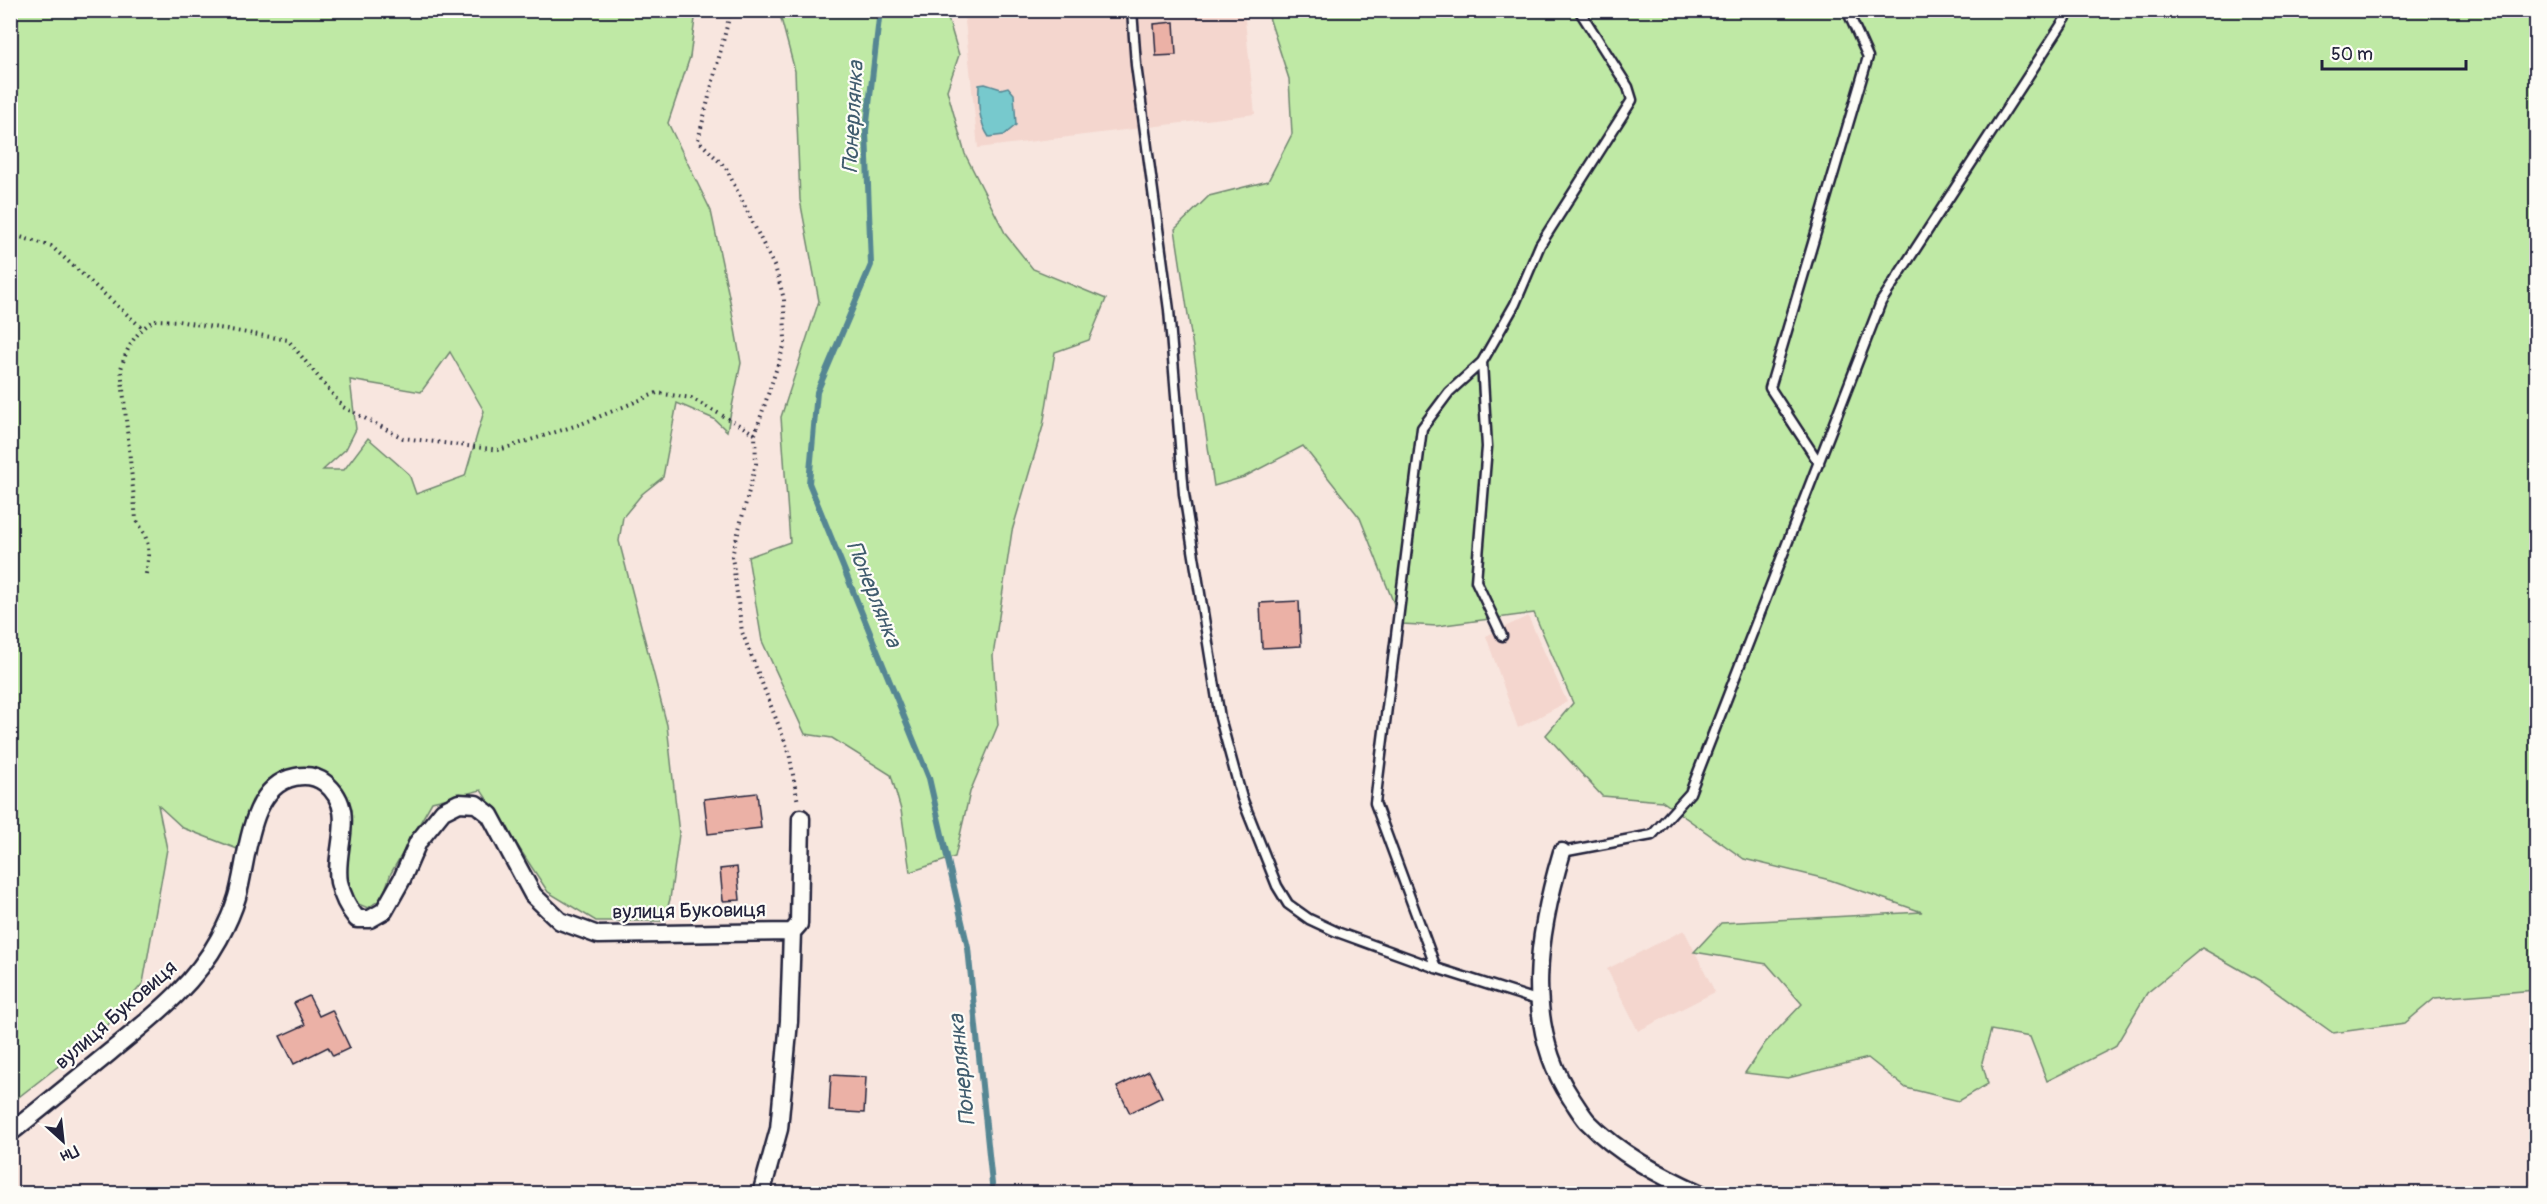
<svg xmlns="http://www.w3.org/2000/svg" width="2547" height="1204" font-family="Pangolin,sans-serif">
<style>
.built{fill:#f4d6ce}
.green{fill:#bfe9a5;stroke:#708670;stroke-width:1.5;fill-rule:evenodd}
.water{fill:#77c9cd;stroke:#558693;stroke-width:1.5}
.lines{fill:none;stroke-linecap:round;stroke-linejoin:round}
.stream{stroke:#558693;stroke-width:6}
.building{fill:#ebb1a6;stroke:#22223b;stroke-width:1.5}
.lane-casing{stroke:#22223b;stroke-width:13}
.street-casing{stroke:#22223b;stroke-width:21}
.path{stroke:#22223b;stroke-width:4;stroke-dasharray:1.5 4.5;stroke-linecap:butt}
.lane{stroke:#fdfcf7;stroke-width:8}
.street{stroke:#fdfcf7;stroke-width:16}
.labels{text-anchor:middle;dominant-baseline:central;stroke-width:4.5;stroke-linejoin:round;paint-order:stroke}
.street-label{font-size:21px;fill:#22223b;stroke:#fdfcf7}
.water-label{font-size:22px;font-style:italic;fill:#405c6e;stroke:#fdfcf7}
</style>
<rect width="100%" height="100%" fill="#f8e6df"/>
<filter id="ink" filterUnits="userSpaceOnUse"><feTurbulence type="fractalNoise" baseFrequency=".0167" numOctaves="2"/><feDisplacementMap in="SourceGraphic" scale="12" xChannelSelector="R" yChannelSelector="G"/><feConvolveMatrix kernelMatrix="1 2 1 2 8 2 1 2 1" color-interpolation-filters="sRGB"/></filter>
<g filter="url(#ink)">
<!-- built -->
<path class="built" d="M964,11H1244L1255,114L978,148Z
M1528,616L1567,702L1518,728L1486,636Z
M1684,930L1715,992L1638,1031L1607,969Z"/>
<!-- green -->
<path class="green" d="M11,11H696L690,57L668,123L711,211L730,301L741,363L727,431L714,419L677,403L663,477L642,494L623,517L619,541L667,725L679,834L670,899L664,921H596L548,892L481,790L432,802L391,873L382,898L368,908L351,901L344,875L352,810L328,773L294,769L240,850L183,828L158,805L167,849L143,983L102,1032L11,1103ZM450,352L484,411L465,476L416,494L409,474L368,438L344,470H323L346,449L356,429L350,380L421,392Z
M779,11H946L959,55L947,90L965,154L1006,235L1033,269L1106,299L1089,340L1055,352L1043,426L1012,531L993,656L998,725L970,792L955,857L910,872L901,810L891,775L832,738L805,734L762,641L748,557L790,542L781,417L819,301L800,200L795,71Z
M1267,11H2536V990L2435,998L2405,1023L2333,1033L2262,982L2202,948L2147,993L2115,1047L2047,1081L2030,1037L1991,1030L1982,1062L1988,1084L1959,1101L1906,1088L1868,1058L1788,1078L1745,1073L1765,1043L1802,1004L1767,964L1694,952L1721,923L1922,912L1830,880L1744,859L1662,801L1602,796L1546,735L1573,703L1534,613L1437,626L1402,624L1360,518L1303,446L1244,477L1214,486L1175,229L1209,196L1268,181L1292,134L1289,79Z"/>
<!-- water -->
<path class="water" d="M985,84L1001,89L1008,87L1014,94L1016,125L1004,135L989,137C979,122 978,105 979,87V85Z"/>
<g class="lines">
<!-- stream -->
<path class="stream" d="M880,10L866,131L871,265L817,392L809,483L929,778L968,948L993,1194"/>
</g>
<!-- building -->
<path class="building" d="M1174,22L1176,55L1156,56L1154,24Z
M1299,601L1301,646L1262,648L1260,603Z
M757,793L761,828L708,834L704,799Z
M737,867L740,900L723,901L720,869Z
M309,996L319,1016L332,1010L350,1048L333,1056L328,1047L294,1064L280,1036L305,1025L294,1003Z
M1149,1071L1162,1097L1130,1113L1117,1087Z
M831,1075L866,1077L864,1113L829,1111Z"/>
<g class="lines">
<!-- lane casing -->
<g class="lane-casing">
<path id="lane" d="M1132,10L1136,65L1169,310L1184,494L1220,718L1242,798L1277,886L1288,904L1309,919L1337,932L1436,968L1540,1001
M1482,362L1487,447L1476,581L1502,636
M1819,463L1770,388L1868,57L1847,10
M1562,852L1652,835L1690,793L1881,302L2071,10
M1436,968L1375,803L1422,428L1449,392L1482,362L1515,304L1540,245L1632,100L1628,87L1579,10"/>
</g>
<!-- street casing -->
<g class="street-casing">
<path id="street" d="M1562,852C1538,932 1522,1024 1571,1098C1576,1105 1581,1114 1587,1121C1619,1154 1659,1175 1701,1194
M10,1133C44,1106 77,1079 110,1052C151,1018 193,987 219,939C226,926 233,911 237,897C248,860 248,786 295,777C305,775 316,776 325,783C359,810 333,849 339,882C342,896 348,908 357,919H370L384,911L402,879L418,842L443,811L459,803L476,804L490,815L533,895L560,921L598,935L792,932
M761,1194L779,1129L789,1021L792,932L799,924L801,818"/>
</g>
<!-- path -->
<path class="path" d="M731,10L698,140L726,168L776,270L784,299L785,343L755,434L756,464L732,556L742,632L789,752L798,803
M10,234L51,246L142,328
M146,574C150,548 150,542 136,519L121,369C127,347 134,334 154,320L178,321L288,340L343,407L403,438L499,450L581,424L657,393L691,398L755,434"/>
<!-- lane -->
<use href="#lane" class="lane"/>
<!-- street -->
<use href="#street" class="street"/>
</g>
</g>
<g class="labels">
<!-- street labels -->
<g class="street-label">
<text transform="translate(689 911) rotate(-1)">вулиця Буковиця</text>
<text transform="translate(116 1015) rotate(-41)">вулиця Буковиця</text>
</g>
<!-- water labels -->
<g class="water-label">
<text transform="translate(853 117) rotate(-87)">Понерлянка</text>
<text transform="translate(874 594) rotate(68)">Понерлянка</text>
<text transform="translate(962 1070) rotate(-96)">Понерлянка</text>
</g>
</g>
<!-- margin -->
<rect width="2547" height="1204" fill="none" stroke="#fdfcf7" stroke-width="36"/>
<rect x="18" y="18" width="2511" height="1168" fill="none" stroke="#22223b" stroke-width="2" filter="url(#ink)"/>
<!-- north arrow -->
<g transform="translate(63 1141) rotate(153)" stroke="#fdfcf7" stroke-width="4.5" paint-order="stroke">
<path d="M0-4.5L10 22L0 15L-10 22Z" fill="#22223b"/>
<text y="-9" font-size="16" font-weight="bold" text-anchor="middle" fill="#22223b">Пн</text>
</g>
<!-- scale -->
<path d="M2322 60v9h144v-9" fill="none" stroke="#22223b" stroke-width="3"/>
<text x="2331" y="60" font-size="18" fill="#22223b" stroke="#fdfcf7" stroke-width="4.5" paint-order="stroke">50 m</text>
</svg>
